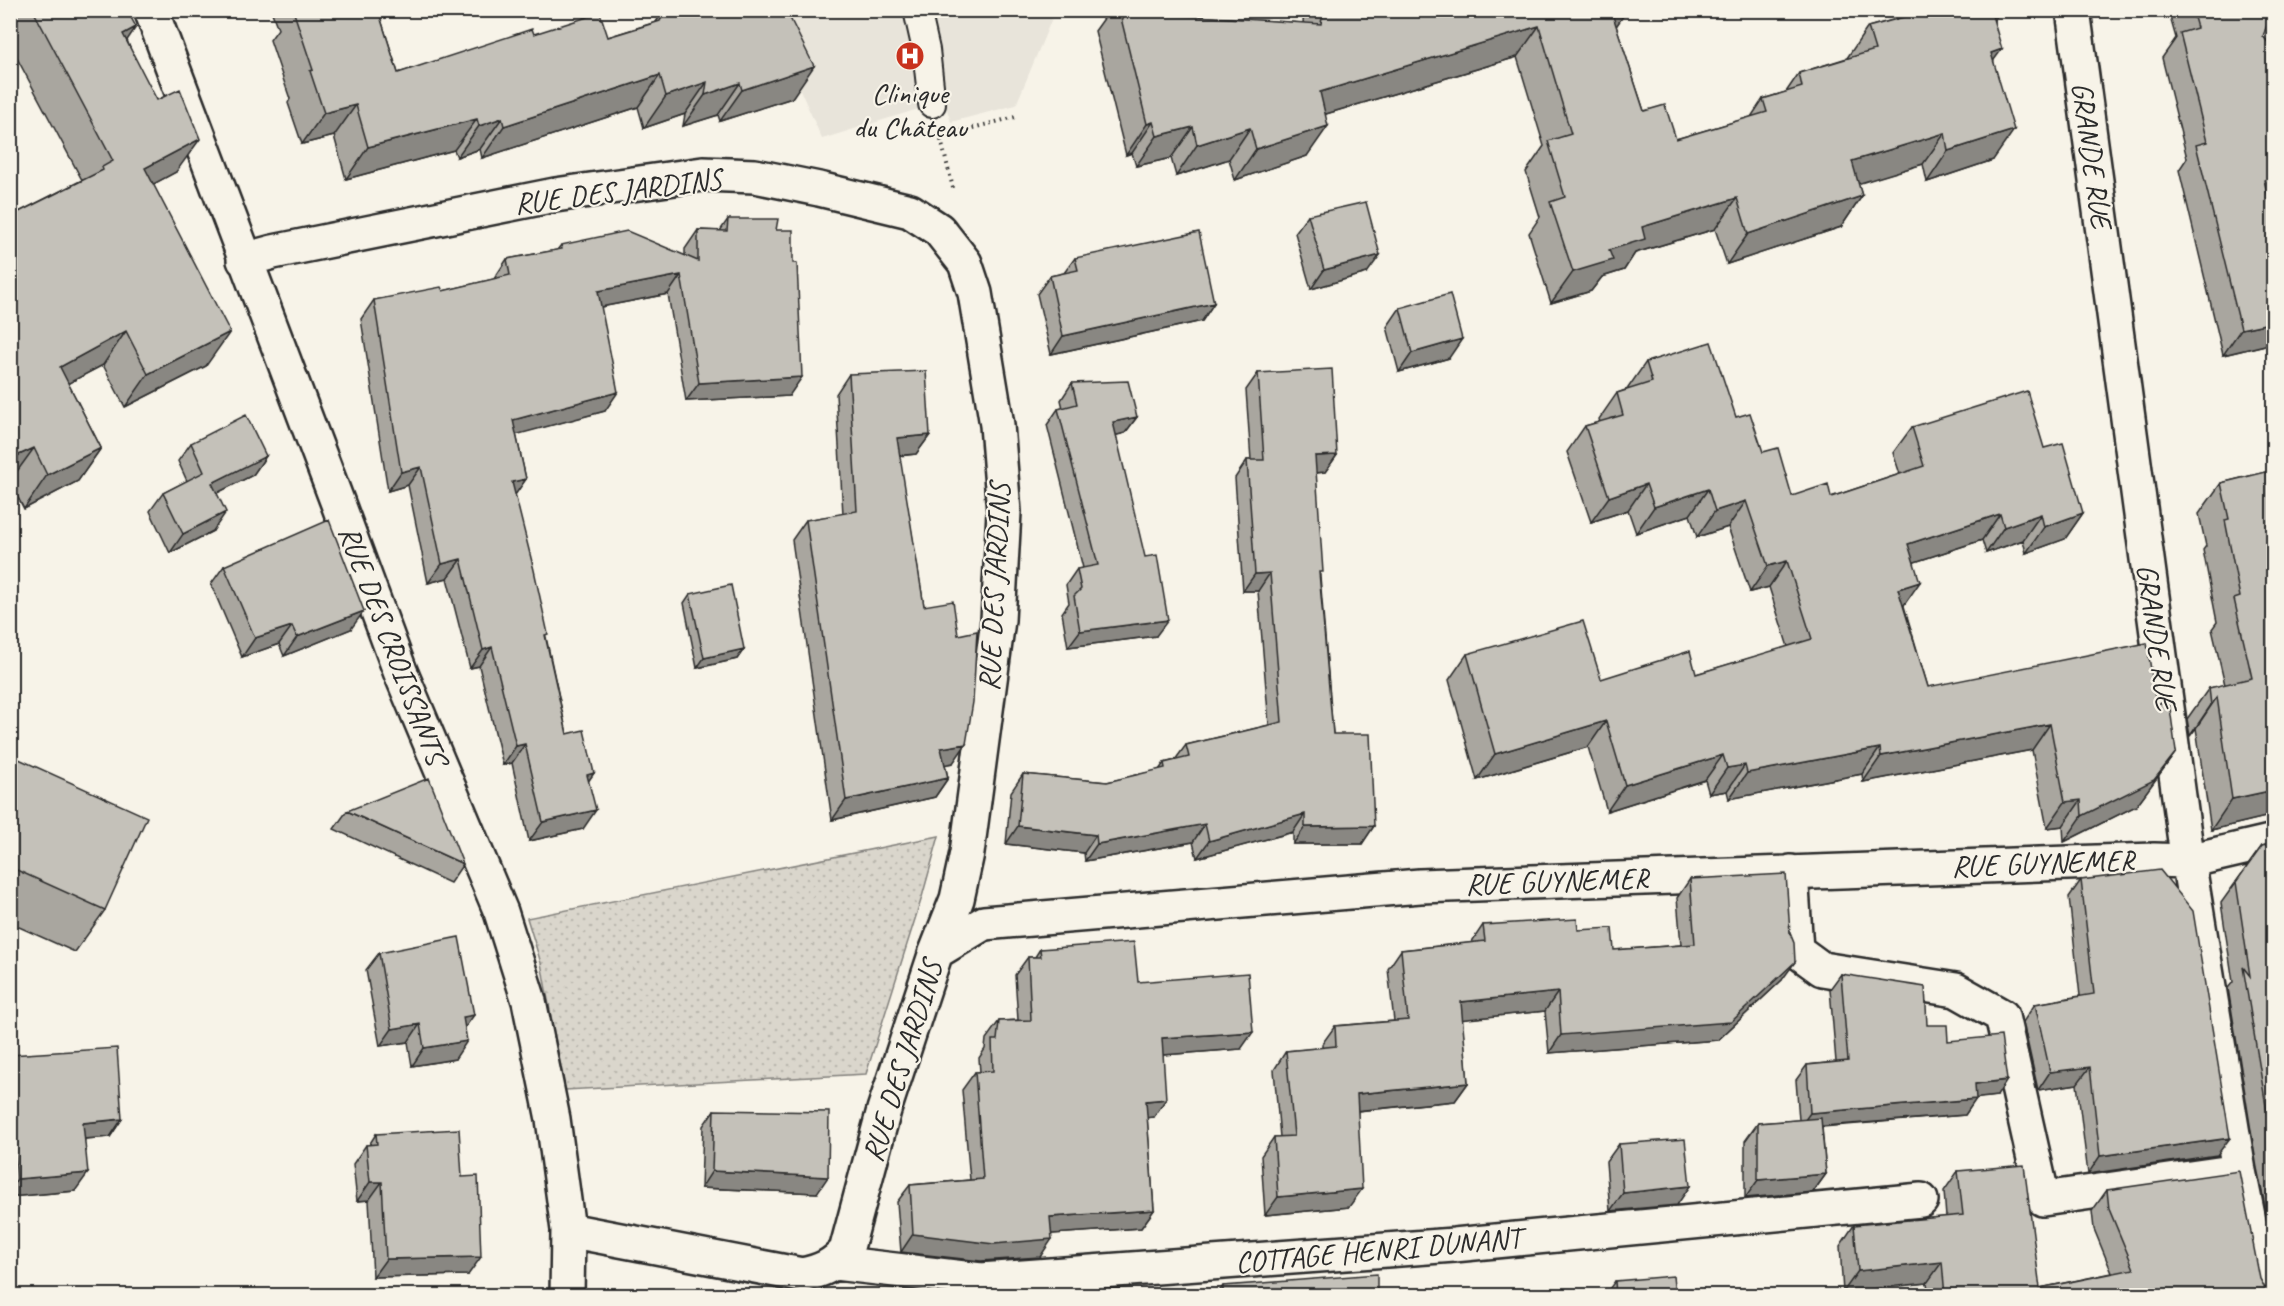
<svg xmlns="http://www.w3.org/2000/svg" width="2284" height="1306" font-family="Caveat,sans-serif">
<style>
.built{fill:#e8e4da}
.grass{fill:url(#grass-dots);stroke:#82807c;stroke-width:1.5}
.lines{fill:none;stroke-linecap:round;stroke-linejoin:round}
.lane-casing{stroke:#2b2b2b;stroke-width:30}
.street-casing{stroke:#2b2b2b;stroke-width:38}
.path{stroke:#2b2b2b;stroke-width:4;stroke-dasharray:1.5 4.5;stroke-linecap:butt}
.lane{stroke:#f7f3e8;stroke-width:26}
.street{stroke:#f7f3e8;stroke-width:33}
.wall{fill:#a9a69f;stroke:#2b2b2b;stroke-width:1.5}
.shaded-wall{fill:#898782;stroke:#2b2b2b;stroke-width:1.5}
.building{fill:#c4c1b9;stroke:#2b2b2b;stroke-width:1.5}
.labels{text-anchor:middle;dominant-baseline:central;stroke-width:4.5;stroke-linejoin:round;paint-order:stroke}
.poi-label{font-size:30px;fill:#2b2b2b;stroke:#f7f3e8}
.street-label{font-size:30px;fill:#2b2b2b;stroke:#f7f3e8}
</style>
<defs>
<pattern id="grass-dots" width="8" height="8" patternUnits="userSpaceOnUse" patternTransform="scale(1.5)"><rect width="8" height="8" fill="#dad6cc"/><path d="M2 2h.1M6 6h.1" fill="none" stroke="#bbb8af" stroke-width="1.8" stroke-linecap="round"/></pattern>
</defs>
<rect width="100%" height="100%" fill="#f7f3e8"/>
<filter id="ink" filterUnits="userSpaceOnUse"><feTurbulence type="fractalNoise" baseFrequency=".0167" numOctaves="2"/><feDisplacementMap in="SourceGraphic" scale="12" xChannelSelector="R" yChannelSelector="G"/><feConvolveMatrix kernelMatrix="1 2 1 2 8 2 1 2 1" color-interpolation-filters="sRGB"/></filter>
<g filter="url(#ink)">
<!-- built -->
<path class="built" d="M765,11H1055L1016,105L951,122L944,101L822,139Z"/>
<!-- grass -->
<path class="grass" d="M939,836L922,897L866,1074L565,1090L541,963L527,918Z"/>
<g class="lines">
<!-- lane casing -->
<g class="lane-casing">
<path id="lane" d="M917,10L926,50L932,104"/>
</g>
<!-- street casing -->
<g class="street-casing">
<path id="street" d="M151,10L337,501L400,671L501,912L529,1001L553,1119L568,1230L567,1296
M2073,10L2185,841L2239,1171L2264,1296
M244,260L273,252L555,195L703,174L755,176L819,189L910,211L939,230L965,263L975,293L997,425L1004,512L998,620L967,853L957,899L936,952L884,1110L846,1251C833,1266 821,1271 802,1275L568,1230
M1791,872L1796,950L1822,969L1956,990L2002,1016L2043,1199L2239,1171
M936,952L984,923L1420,886L2154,860L2188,861L2274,841
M835,1263L981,1280L1454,1245L1921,1200"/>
</g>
<!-- path -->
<path class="path" d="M961,131L1019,116
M941,140L953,188"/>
<!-- lane -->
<use href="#lane" class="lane"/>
<!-- street -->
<use href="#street" class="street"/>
</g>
<!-- wall -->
<path class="wall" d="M19,10H127V40L176,172L153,184L206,366L125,407L103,365L68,383L101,448L78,481L24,509L10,482V205L15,214L82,180L10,45V23Z
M271,10H378L398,73L534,34L608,37L656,22L664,10H786L792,98L720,121L718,115L683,126L685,114L644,128L638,107L482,158L480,149L457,157L454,150L346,179L334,136L302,144L288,103L290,99L270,40L278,29Z
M1110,10H1163L1164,14L1303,23L1304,10H1627L1616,26L1644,111L1676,139L1751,117L1763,99L1786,92L1799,73L1847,58L1868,27L1896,19L1902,10H2001L1994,20L1993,160L1927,182L1923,164L1858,183L1862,196L1841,227L1727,264L1715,229L1635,253L1624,270L1602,277L1591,291L1551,303L1529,233L1540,217L1526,172L1544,146L1517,57L1326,114L1307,156L1235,180L1229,159L1176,176L1171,158L1136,166L1132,153L1126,155L1095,31Z
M2168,10H2271L2263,36L2274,50V198L2269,199L2274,220V365L2269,344L2223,355L2179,170L2187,158L2162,58L2176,38Z
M1308,215L1367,273L1311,289L1295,233Z
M728,219L776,230L789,396L686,401L668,294L601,307L605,411L516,434L526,479L515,494L567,734L594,773L588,781L583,829L529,841L512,763L503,765L479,666L470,668L447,578L428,583L408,485L388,491L361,319L374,300L443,291L494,279L507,259L557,250L561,245L685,256V249L698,230L720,231Z
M1075,258L1214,303L1202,321L1051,354L1037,294L1050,276L1064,273Z
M1400,308L1449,358L1399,372L1387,327Z
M1646,362L1736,417L1763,452L1792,496L1831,497L1900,474L1893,453L1912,427L2044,448L2083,513L2065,539L2026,553L2023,540L1986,553L1982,540L1914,562L1904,606L1928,687L2156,704L2176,752L2136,806L2064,842L2063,826L2047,828L2032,750L1863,782L1862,774L1729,799L1727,791L1709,794L1705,780L1607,811L1588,747L1477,780L1449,680L1467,654L1601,679L1696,674L1788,647L1769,587L1750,592L1728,527L1697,537L1690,515L1636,533L1628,510L1591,522L1567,452L1585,426L1600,422L1599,419L1617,393L1628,389V388Z
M1258,373L1337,455L1325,472L1316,473L1320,576L1333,734L1374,826L1362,844H1293V832L1197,858L1193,842L1085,861L1084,853L1006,844L1011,792L1023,774L1107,782L1159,770L1164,763L1175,760L1186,745L1269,725L1258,591H1243L1235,478L1247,460H1251L1246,390Z
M849,374L930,435L916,454L899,456L924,606L953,763L945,764L948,778L935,797L832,820L792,540L806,520L843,514L836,394Z
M1072,383L1137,417L1125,433L1116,435L1156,636L1068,647L1062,613L1069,603L1066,585L1077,569L1083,568L1047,425L1058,409L1063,408L1061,400Z
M191,443L266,456L253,475L217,493L213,531L170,553L150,511L163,493L187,481L178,461Z
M2274,470V815L2211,830L2196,728L2190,736L2187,719L2209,688L2225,685L2212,629L2217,622L2203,550L2206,546L2199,514L2221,483Z
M224,566L351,629L284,656L279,644L242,657L211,584Z
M690,594L744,649L737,659L697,668L684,603Z
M10,755L105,910L75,952L10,923Z
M347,811L463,864L450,883L334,829Z
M2274,843V1248L2257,1168L2228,988L2233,982L2221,903L2262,846Z
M1690,879L1782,980L1718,1040L1549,1053L1545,1011L1462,1019L1468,1083L1455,1101L1358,1111L1349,1207L1265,1215L1261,1156L1274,1137H1280L1274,1070L1286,1051L1322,1048V1044L1335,1026L1394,1021L1388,969L1401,950L1471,943L1483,925L1578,930L1614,950L1681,945L1677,898Z
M2081,880L2217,1155L2088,1174L2077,1084L2038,1090L2023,1022L2035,1004L2080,996L2069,897Z
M1040,949L1138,982L1241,1049L1163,1055L1154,1117H1147L1154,1210L1141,1228L1051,1234L1040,1257L981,1261L901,1252L897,1202L910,1185L970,1180L962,1090L975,1072H980L979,1058L985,1049L986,1039L999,1021L1018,1020L1015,975L1028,957H1035Z
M379,953L465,1028L455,1059L412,1066L408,1042L380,1046L366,970Z
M1841,974L1927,1025L1948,1041L1997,1096L1976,1098L1965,1115L1822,1127L1826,1174L1813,1192L1745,1198V1141L1758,1123L1799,1120L1796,1080L1807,1065L1836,1062L1830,989Z
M10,1055L122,1119L110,1137L85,1139L75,1191L10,1197Z
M714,1110L817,1193L701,1188L703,1126Z
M376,1134L468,1275L373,1277L369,1200L357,1201L353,1164L366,1145H369Z
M1619,1144L1677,1205L1610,1211L1606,1162Z
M1958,1171L2040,1288L2112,1273L2094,1229L2092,1211L2107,1190L2260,1279L2265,1288L2274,1296H1929L1927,1283L1843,1292L1840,1246L1854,1225L1946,1217L1944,1191Z
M1615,1281L1675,1296H1604Z
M1223,1286L1377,1296H1216Z"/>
<!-- shaded-wall -->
<path class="shaded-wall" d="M1605,10H1627L1615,28Z
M1997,10H2001L1980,40L1991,12Z
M1539,26L1517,57L1299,122L1320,92Z
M136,27L113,61L123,34Z
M2002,49L1980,79L1991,53Z
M814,66L792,98L720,121L742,90Z
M660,75L638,107L482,158L504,126Z
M707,82L685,114L644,128L666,96Z
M740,83L718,115L683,126L705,95Z
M356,105L334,136L302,144L324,113Z
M502,118L480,149L457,157L479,126Z
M477,119L454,150L346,179L368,147Z
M1153,122L1132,153L1126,155L1147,124Z
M1328,126L1307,156L1235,180L1256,149Z
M1193,127L1171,158L1136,166L1157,136Z
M1250,128L1229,159L1176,176L1197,145Z
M2014,130L1993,160L1927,182L1948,151Z
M1945,133L1923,164L1831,192L1852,161Z
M200,139L176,172L122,201L145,168Z
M2274,178V198L2247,205L2264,180Z
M1862,196L1841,227L1727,264L1748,234Z
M1737,198L1715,229L1635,253L1624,270L1602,277L1591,291L1551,303L1573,272L1609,250L1642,227Z
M1380,255L1367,273L1311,289L1324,270Z
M681,275L668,294L585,310L598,291Z
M1214,303L1202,321L1051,354L1063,336Z
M2274,322V337L2269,344L2223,355L2241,329Z
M126,331L103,365L37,400L60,367Z
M230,332L206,366L125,407L148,374Z
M1462,339L1449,358L1399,372L1412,353Z
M802,377L789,396L686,401L699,383Z
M618,392L605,411L500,439L513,420Z
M1137,417L1125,433L1102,439L1113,422Z
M930,435L916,454L883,457L897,438Z
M34,448L10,481V459Z
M101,448L78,481L24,509L47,475Z
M1337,455L1325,472L1303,474L1315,456Z
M266,456L253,475L199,502L212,483Z
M421,467L408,485L388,491L401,472Z
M526,479L513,498L512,482Z
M1646,484L1628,510L1591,522L1609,497Z
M1708,489L1690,515L1636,533L1654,507Z
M1746,501L1728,527L1697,537L1715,511Z
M226,512L213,531L170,553L183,534Z
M2083,513L2065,539L2026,553L2044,527Z
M2000,514L1982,540L1890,570L1908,544Z
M2041,514L2023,540L1986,553L2004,527Z
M461,559L447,578L428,583L442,564Z
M1787,561L1769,587L1750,592L1768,566Z
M1270,573L1258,591H1243L1255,574Z
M1920,582L1902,608L1898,589Z
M364,611L351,629L284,656L297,637Z
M1168,620L1156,636L1068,647L1080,631Z
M292,626L279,644L242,657L255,638Z
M492,647L479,666L470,668L483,650Z
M744,649L737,659L697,668L704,658Z
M2217,697L2196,728L2190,736L2211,705Z
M1606,721L1588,747L1477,780L1495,754Z
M2050,724L2032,750L1863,782L1881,756Z
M525,744L512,763L503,765L516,746Z
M966,744L953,763L928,768L941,748Z
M1880,748L1862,774L1729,799L1747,773Z
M2176,752L2136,806L2064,842L2082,816Z
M1723,755L1705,780L1607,811L1625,785Z
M1745,765L1727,791L1709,794L1727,768Z
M594,773L581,792L587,775Z
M948,778L935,797L832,820L846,800Z
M2274,790V815L2211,830L2232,799Z
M2081,800L2063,826L2047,828L2065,802Z
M596,810L583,829L529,841L543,822Z
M1305,814L1293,832L1197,858L1209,841Z
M1205,824L1193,842L1085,861L1097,844Z
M1018,826L1096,835L1084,853L1006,844Z
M1374,826L1362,844H1293L1305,827Z
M1795,962L1782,980L1718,1040L1549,1053L1561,1035Z
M1558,992L1545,1011L1448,1021L1461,1002Z
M474,1015L461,1033L463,1017Z
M420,1024L408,1042L380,1046L392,1029Z
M1253,1032L1241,1049L1150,1056L1162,1038Z
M467,1041L455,1059L412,1066L424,1048Z
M2090,1067L2077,1084L2038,1090L2050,1072Z
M2007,1080L1997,1096L1964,1100L1975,1084Z
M1468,1083L1455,1101L1344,1112L1357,1094Z
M1166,1099L1154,1117L1134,1119L1146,1101Z
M1976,1099L1965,1115L1799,1128L1810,1113Z
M122,1119L110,1137L71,1140L83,1123Z
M2230,1138L2217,1155L2088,1174L2100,1156Z
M712,1171L828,1177L817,1193L701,1188Z
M88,1173L75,1191L10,1197V1189L17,1179Z
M1826,1174L1813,1192L1745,1198L1758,1180Z
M370,1182H382L369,1200L357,1201Z
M1690,1186L1677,1205L1610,1211L1623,1193Z
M1362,1189L1349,1207L1265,1215L1278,1197Z
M1154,1210L1141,1228L1038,1235L1050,1217Z
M913,1234L1052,1239L1040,1257L981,1261L901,1252Z
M481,1257L468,1275L373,1277L386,1259Z
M1942,1262L1927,1283L1843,1292L1858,1271Z"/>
<!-- building -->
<path class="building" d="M33,10H127L136,27L123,34L157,100L180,89L200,139L145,168L230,332L148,374L126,331L60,367L101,448L47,475L34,448L10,459V205L15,214L103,170L102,167L113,161Z
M293,10H378L398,73L532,29L534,34L600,13L608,37L660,21L666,10H786L814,66L742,90L740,83L705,95L707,82L666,96L660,75L504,126L502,118L479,126L477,119L368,147L356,105L324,113L310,71L313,70Z
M1119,10H1163L1164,14L1321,24L1323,10H1611L1644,111L1665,105L1676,139L1767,112L1763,99L1802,87L1799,73L1875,50L1868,27L1922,12L1921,10H1997L1991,12L2002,49L1991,53L2014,130L1948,151L1945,133L1852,161L1862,196L1748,234L1737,198L1642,227L1645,239L1609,250L1613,260L1573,272L1550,202L1565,197L1548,141L1571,134L1539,26L1320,92L1328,126L1256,149L1250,128L1197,145L1193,127L1157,136L1153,122L1147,124Z
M2192,10H2271V14L2263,36L2274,50V178L2264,180L2274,220V322L2241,329L2196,145L2207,142L2180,33L2197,28Z
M1366,202L1380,255L1324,270L1308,215Z
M728,219H778L776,230H793V263H797L802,377L699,383L681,275L598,291L618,392L513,420L526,479L512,482L534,570L548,634L545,635L567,734L584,730L594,773L587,775L596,810L543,822L525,744L516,746L492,647L483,650L461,559L442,564L421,467L401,472L374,300L441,287L443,291L510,275L507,259L562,249L561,245L627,231L698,261V230L727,231Z
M1199,232L1214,303L1063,336L1050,276L1078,270L1075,258Z
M1450,294L1462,339L1412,353L1400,308Z
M1711,342L1736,417L1750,413L1763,452L1778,448L1792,496L1828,484L1831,497L1924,466L1912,427L2027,391L2044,448L2063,443L2083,513L2044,527L2041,514L2004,527L2000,514L1908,544L1920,582L1898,589L1928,687L2147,643L2156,704L2169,701L2176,752L2154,780L2082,816L2081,800L2065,802L2050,724L1881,756L1880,748L1747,773L1745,765L1727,768L1723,755L1625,785L1606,721L1495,754L1467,654L1583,621L1601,679L1690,651L1696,674L1812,639L1787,561L1768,566L1746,501L1715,511L1708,489L1654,507L1646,484L1609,497L1585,426L1623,415L1617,393L1652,382L1646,362Z
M1332,369L1337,455L1315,456L1323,572H1319L1333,734H1370L1374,826L1305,827V814L1209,841L1205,824L1097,844L1096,835L1018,826L1023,774L1107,782L1165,768L1164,763L1189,757L1186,745L1282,722L1270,573L1255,574L1247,460H1264L1258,373Z
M926,371L930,435L897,438L924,606L953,601L958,635L977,631L973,702L966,744L941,748L948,778L846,800L806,520L857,511L849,374Z
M1128,381L1137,417L1113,422L1145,557L1157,555L1168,620L1080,631L1074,596L1081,589L1077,569L1098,565L1058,409L1077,404L1072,383Z
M246,415L266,456L212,483L226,512L183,534L163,493L204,472L191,443Z
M2274,470V790L2232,799L2217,697L2211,705L2209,688L2252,678L2234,599L2240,597L2225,520L2229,519L2221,483Z
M329,520L364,611L297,637L292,626L255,638L224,566Z
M731,585L744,649L704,658L690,594Z
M10,755L147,817L105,910L10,867Z
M429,778L463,864L347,811Z
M2274,843V1154L2243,967L2250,976L2236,882L2262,846Z
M2160,870L2193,911L2230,1138L2100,1156L2090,1067L2050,1072L2035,1004L2094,994L2081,880Z
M1786,874L1790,933L1794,943L1795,962L1731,1022L1561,1035L1558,992L1461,1002L1468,1083L1357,1094L1362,1189L1278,1197L1274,1137L1294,1136L1286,1051L1336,1046L1335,1026L1408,1020L1401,950L1485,941L1483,925L1577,919L1578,930L1612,928L1614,950L1695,944L1690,879Z
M459,937L474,1015L463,1017L467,1041L424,1048L420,1024L392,1029L379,953Z
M1134,942L1138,982L1248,973L1253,1032L1162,1038L1166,1099L1146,1101L1154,1210L1050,1217L1052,1239L994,1244L913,1234L910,1185L983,1179L975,1072L993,1071L992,1040H997L999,1021L1031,1020L1028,957H1041L1040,949Z
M1841,974L1925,987L1927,1025H1947L1948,1041L2001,1036L2007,1080L1975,1084L1976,1099L1810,1113L1807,1065L1848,1061Z
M117,1048L122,1119L83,1123L88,1173L17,1179L10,1079V1055Z
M714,1110L829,1112L828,1177L712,1171Z
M1821,1118L1826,1174L1758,1180V1123Z
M459,1129L462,1177L478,1176L481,1257L386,1259L382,1182H370L366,1145L377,1144L376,1134Z
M1685,1139L1690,1186L1623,1193L1619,1144Z
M2024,1165L2040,1288L2134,1269L2109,1209L2107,1190L2239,1171L2260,1279L2265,1288L2274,1293V1296H1945L1942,1262L1858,1271L1854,1225L1963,1215L1958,1171Z
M1377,1274V1296H1223V1286Z
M1673,1276L1675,1296H1616L1615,1281Z
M222,1292L341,1293V1296H222Z"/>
</g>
<!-- icons -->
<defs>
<g id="hospital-disc" transform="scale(1.5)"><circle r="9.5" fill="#c8321e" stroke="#f7f3e8"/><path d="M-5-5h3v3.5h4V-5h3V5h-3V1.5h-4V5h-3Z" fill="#fff"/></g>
</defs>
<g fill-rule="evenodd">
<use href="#hospital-disc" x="910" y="56"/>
</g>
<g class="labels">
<!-- poi labels -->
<g class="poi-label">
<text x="910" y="93">Clinique<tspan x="910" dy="34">du Château</tspan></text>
</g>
<!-- street labels -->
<g class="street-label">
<text transform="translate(2092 155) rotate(82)">GRANDE RUE</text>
<text transform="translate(618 191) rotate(-7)">RUE DES JARDINS</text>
<text transform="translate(994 587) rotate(-87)">RUE DES JARDINS</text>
<text transform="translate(2157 637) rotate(82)">GRANDE RUE</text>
<text transform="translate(393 645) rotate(69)">RUE DES CROISSANTS</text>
<text transform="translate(2043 863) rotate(-2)">RUE GUYNEMER</text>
<text transform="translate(1557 881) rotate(-2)">RUE GUYNEMER</text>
<text transform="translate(902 1061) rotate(-73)">RUE DES JARDINS</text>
<text transform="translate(1378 1250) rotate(-5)">COTTAGE HENRI DUNANT</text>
</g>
</g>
<!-- margin -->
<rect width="2284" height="1306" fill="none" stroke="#f7f3e8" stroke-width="36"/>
<rect x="18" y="18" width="2248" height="1270" fill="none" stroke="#2b2b2b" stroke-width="2" filter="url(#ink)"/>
</svg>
